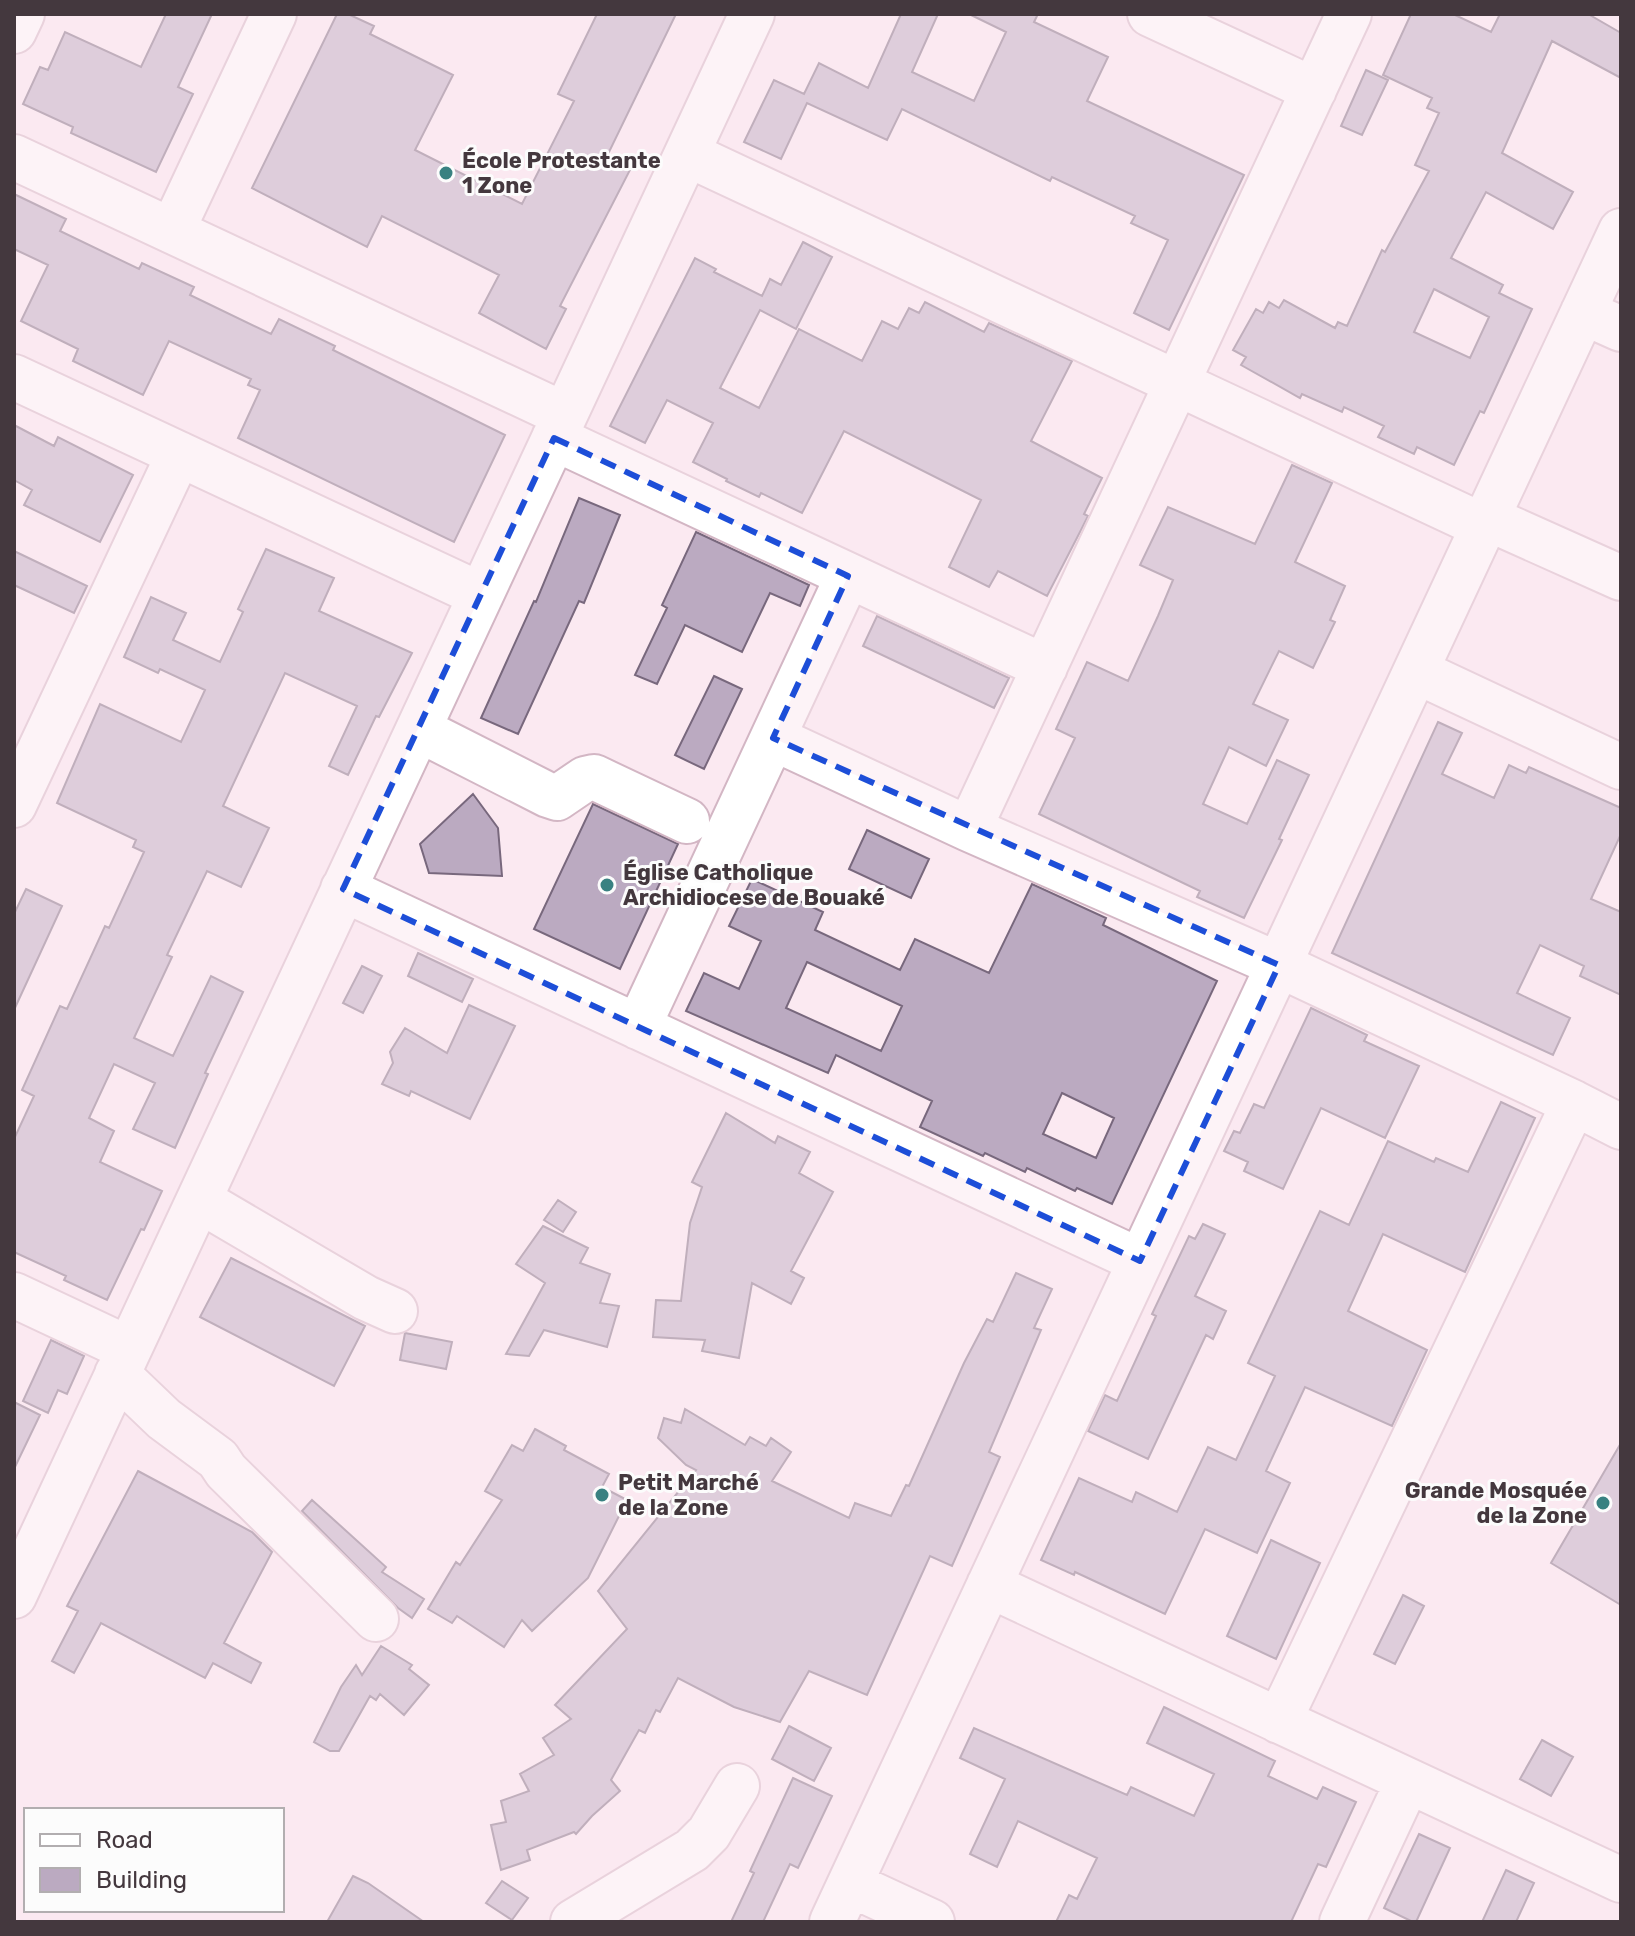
<svg xmlns="http://www.w3.org/2000/svg" width="1635" height="1936" font-family="Rubik,sans-serif">
<style>
.building{fill:#bbaac1;stroke:#78687d;stroke-width:2;fill-rule:evenodd}
.lines{fill:none;stroke-linecap:round;stroke-linejoin:round}
.minor-casing{stroke:#d3b6c4;stroke-width:48}
.minor{stroke:#fff;stroke-width:44}
.marked{fill:none;stroke:#1d4ed8;stroke-width:6;stroke-dasharray:16 10;stroke-linejoin:round}
.poi-dot{fill:#398181;stroke:#fcfcfc;stroke-width:3}
.labels{text-anchor:middle;dominant-baseline:central;stroke-width:6;stroke-linejoin:round;paint-order:stroke}
.poi-label{font-size:22px;font-weight:bold;fill:#44383e;stroke:#fcfcfc;text-anchor:start}
</style>
<rect width="100%" height="100%" fill="#fbe9f1"/>
<!-- building -->
<path class="building" d="M166,14H212L178,87L193,94L156,172L71,133L73,127L23,104L40,67L48,70L65,32L141,67Z
M337,14H348L374,26L370,34L453,75L415,150L522,204L574,101L558,94L597,14H676L608,154L632,166L560,306L566,309L546,349L479,313L499,275L382,216L367,247L252,188Z
M901,14H938L912,72L974,101L1006,32L969,14H1038L1034,22L1108,57L1087,101L1244,175L1169,330L1134,313L1168,240L1131,223L1135,216L1052,177L1050,181L902,109L887,140L807,103L781,159L744,142L774,80L804,94L819,63L868,88Z
M1411,14H1453L1491,32L1500,14H1588L1621,33V78L1552,41L1502,153L1573,192L1553,229L1486,192L1451,258L1503,285L1499,293L1532,309L1484,413L1480,411L1454,465L1417,447L1414,454L1378,437L1384,426L1344,407L1342,412L1302,394L1300,398L1241,365L1246,357L1233,350L1256,309L1263,313L1269,302L1279,308L1284,300L1335,328L1338,322L1347,326L1382,250L1385,252L1429,171L1415,165L1439,113L1427,108L1432,98L1383,75ZM1434,289L1489,317L1470,358L1414,332Z
M1366,70L1388,80L1362,135L1341,126Z
M14,194L66,219L60,231L139,269L142,263L194,287L190,295L271,334L279,319L335,346L333,350L505,435L454,542L238,438L260,390L248,385L251,379L169,341L143,395L73,361L78,349L21,321L48,265L14,249Z
M803,242L832,257L796,329L760,310L720,388L759,408L799,329L862,361L882,321L898,329L909,308L919,313L925,302L984,332L989,323L1072,361L1031,441L1102,478L1084,514L1088,516L1081,530L1047,596L998,571L989,587L949,567L981,500L844,431L802,513L761,493L759,497L726,481L727,479L693,462L713,423L667,400L645,443L610,426L695,258L716,269L714,272L762,296L770,279L781,285Z
M14,425L54,446L58,437L133,475L100,542L24,505L32,490L14,480Z
M1292,465L1332,483L1295,562L1345,586L1330,620L1335,622L1313,668L1279,651L1253,704L1288,720L1266,766L1229,747L1203,804L1247,824L1277,760L1309,775L1279,839L1282,840L1244,918L1197,897L1200,891L1039,814L1075,738L1056,729L1087,662L1128,681L1158,616L1173,580L1140,565L1168,507L1255,544Z
M579,498L620,515L584,603L579,601L518,734L481,718L534,601L536,602Z
M696,532L809,585L800,606L770,593L742,652L685,625L657,684L635,675L667,608L662,605Z
M266,549L334,578L319,611L412,653L379,717L376,716L348,775L329,766L357,706L285,673L223,806L269,828L241,887L207,871L167,955L172,957L134,1038L173,1056L211,976L243,992L205,1073L208,1074L175,1148L133,1129L155,1083L114,1064L89,1118L114,1131L100,1162L162,1191L144,1230L141,1229L107,1300L64,1280L66,1276L14,1252V1139L34,1096L22,1090L60,1006L67,1009L105,926L109,928L144,852L133,847L136,840L57,803L100,704L181,742L205,690L160,669L158,673L124,657L151,597L186,613L173,640L220,662L243,612L238,609Z
M14,551L87,586L74,613L14,585Z
M877,616L1009,678L994,708L863,646Z
M714,676L742,689L704,769L675,755Z
M1438,722L1462,733L1442,774L1494,798L1509,765L1526,773L1529,767L1621,808V834L1591,899L1621,912V995L1580,976L1584,966L1540,945L1517,993L1570,1018L1553,1055L1332,953Z
M473,794L498,828L502,876L429,873L420,844Z
M593,804L678,844L620,969L534,929Z
M867,830L929,859L911,898L849,869Z
M752,879L823,912L815,930L900,970L915,939L989,973L1032,884L1106,918L1103,925L1217,981L1112,1204L1077,1188L1075,1191L1027,1168L1025,1172L985,1153L983,1156L920,1127L932,1101L836,1055L828,1073L686,1011L704,973L739,989L761,941L729,926ZM807,962L902,1006L881,1051L786,1008ZM1062,1093L1114,1118L1096,1158L1043,1134Z
M26,889L62,906L14,1010V914Z
M418,953L473,979L462,1002L408,976Z
M362,966L382,976L363,1013L343,1003Z
M469,1005L515,1026L470,1119L411,1091L409,1096L382,1084L393,1063L390,1052L405,1028L447,1053Z
M1311,1008L1367,1035L1364,1041L1419,1066L1385,1138L1321,1108L1283,1189L1244,1171L1248,1162L1224,1151L1234,1131L1240,1133L1254,1104L1264,1108Z
M1501,1102L1535,1118L1465,1272L1383,1234L1348,1311L1427,1350L1392,1426L1305,1387L1266,1471L1290,1483L1257,1553L1205,1529L1165,1614L1075,1572L1074,1575L1041,1560L1079,1478L1132,1502L1136,1492L1177,1512L1208,1447L1236,1460L1275,1376L1248,1363L1320,1211L1349,1225L1388,1141L1434,1162L1436,1158L1468,1172Z
M726,1113L775,1143L778,1136L810,1152L799,1173L833,1192L791,1271L804,1278L791,1304L752,1283L739,1358L702,1351L705,1340L653,1337L656,1300L681,1301L690,1223L702,1187L692,1182Z
M558,1200L576,1212L563,1232L544,1220Z
M1203,1224L1225,1234L1195,1296L1226,1311L1213,1339L1206,1335L1148,1459L1088,1431L1105,1395L1117,1401L1156,1316L1152,1314L1189,1236L1195,1239Z
M543,1226L588,1248L580,1263L610,1274L600,1303L619,1306L607,1347L544,1330L529,1356L506,1354L545,1283L516,1264Z
M231,1258L365,1326L334,1386L200,1317Z
M1016,1273L1052,1289L1034,1328L1041,1330L989,1452L1000,1457L952,1566L930,1556L867,1695L809,1671L780,1722L734,1707L678,1678L660,1712L656,1710L645,1733L639,1730L611,1780L620,1791L592,1816L576,1834L574,1832L527,1850L530,1860L501,1870L491,1825L506,1822L501,1801L529,1791L520,1774L554,1755L543,1738L571,1719L555,1705L627,1629L598,1591L696,1470L686,1465L658,1438L664,1418L681,1423L685,1409L745,1445L750,1437L766,1446L771,1438L791,1452L772,1481L849,1518L855,1503L891,1516L906,1485L909,1486L964,1363L987,1319L993,1322Z
M405,1333L452,1342L446,1369L400,1360Z
M51,1340L84,1356L67,1394L58,1390L48,1413L23,1401Z
M14,1402L40,1415L14,1469Z
M535,1429L566,1446L564,1450L609,1474L602,1487L627,1500L588,1578L532,1631L522,1620L504,1647L457,1616L452,1623L428,1609L456,1562L460,1565L502,1500L485,1491L512,1445L523,1451Z
M1621,1443V1605L1551,1563Z
M138,1471L252,1532L272,1552L224,1643L261,1663L251,1683L213,1663L205,1678L101,1623L74,1673L52,1661L78,1611L67,1606Z
M312,1500L386,1567L382,1572L424,1599L412,1618L398,1608L302,1511Z
M1271,1540L1320,1563L1276,1659L1227,1636Z
M1403,1595L1424,1606L1395,1664L1374,1654Z
M381,1646L412,1665L409,1669L429,1685L404,1715L380,1694L376,1700L370,1696L339,1751H330L314,1742L341,1687L356,1665L362,1675Z
M1164,1707L1275,1761L1268,1776L1317,1799L1323,1787L1356,1802L1326,1867L1318,1864L1291,1922H1056L1069,1895L1077,1899L1097,1858L1018,1821L997,1867L970,1854L1005,1779L960,1758L974,1728L1127,1795L1131,1787L1194,1816L1214,1774L1147,1743Z
M789,1726L831,1748L814,1781L772,1759Z
M1542,1740L1573,1757L1551,1796L1520,1779Z
M793,1778L832,1796L798,1868L790,1864L763,1922H731L754,1873L750,1871Z
M1419,1834L1450,1848L1416,1922H1413L1384,1908Z
M1506,1870L1534,1883L1516,1922H1482Z
M353,1876L368,1883L424,1922H327Z
M502,1881L528,1898L512,1920L486,1903Z"/>
<g class="lines">
<!-- minor casing -->
<g class="minor-casing">
<path id="minor" d="M1150,14L1314,90
M14,31L22,14
M687,154L1483,526
M14,157L565,415
M172,231L274,14
M1583,312L1621,329
M14,377L481,595
M554,438L1045,667
M1487,518L1621,578
M1416,671L1621,767
M420,730L548,795L557,798L585,779L594,777L687,821
M773,738L969,829L1279,965L1574,1103L1621,1127
M14,805L179,454
M969,829L1349,14
M343,889L1140,1261
M638,1027L848,576
M199,1200L366,1298L395,1311
M14,1295L129,1349
M117,1374L164,1419L218,1459L226,1471L376,1619
M989,1585L1621,1880
M14,1596L752,14
M1279,1721L1574,1103
M850,1884L932,1922
M573,1922L692,1850L709,1833L737,1786
M832,1922L1621,231
M1342,1922L1408,1781"/>
</g>
<!-- minor -->
<use href="#minor" class="minor"/>
</g>
<!-- marked area -->
<path d="M0 0H1635V1936H0ZM554,438L848,576L773,738L1279,965L1140,1261L343,889Z" fill="#fbe9f1" fill-opacity=".55" fill-rule="evenodd"/>
<path class="marked" d="M554,438L848,576L773,738L1279,965L1140,1261L343,889Z"/>
<!-- markers -->
<g class="poi-dot">
<circle cx="446" cy="173" r="8"/>
<circle cx="607" cy="885" r="8"/>
<circle cx="602" cy="1495" r="8"/>
<circle cx="1603" cy="1503" r="8"/>
</g>
<g class="labels">
<!-- poi labels -->
<g class="poi-label">
<text x="462" y="160">École Protestante<tspan x="462" dy="25">1 Zone</tspan></text>
<text x="623" y="872">Église Catholique<tspan x="623" dy="25">Archidiocese de Bouaké</tspan></text>
<text x="618" y="1482">Petit Marché<tspan x="618" dy="25">de la Zone</tspan></text>
<text x="1587" y="1490" text-anchor="end">Grande Mosquée<tspan x="1587" dy="25">de la Zone</tspan></text>
</g>
</g>
<!-- border -->
<rect width="1635" height="1936" fill="none" stroke="#44383e" stroke-width="32"/>
<!-- legend -->
<rect x="24" y="1808" width="260" height="104" fill="#fcfcfc" stroke="#b2aeb0" stroke-width="2"/>
<rect x="40" y="1834" width="40" height="12" fill="#ffffff" stroke="#b2aeb0" stroke-width="2"/>
<text x="96" y="1848" font-size="24" fill="#44383e">Road</text>
<rect x="40" y="1868" width="40" height="24" fill="#bbaac1" stroke="#b2aeb0" stroke-width="2"/>
<text x="96" y="1888" font-size="24" fill="#44383e">Building</text>
</svg>
